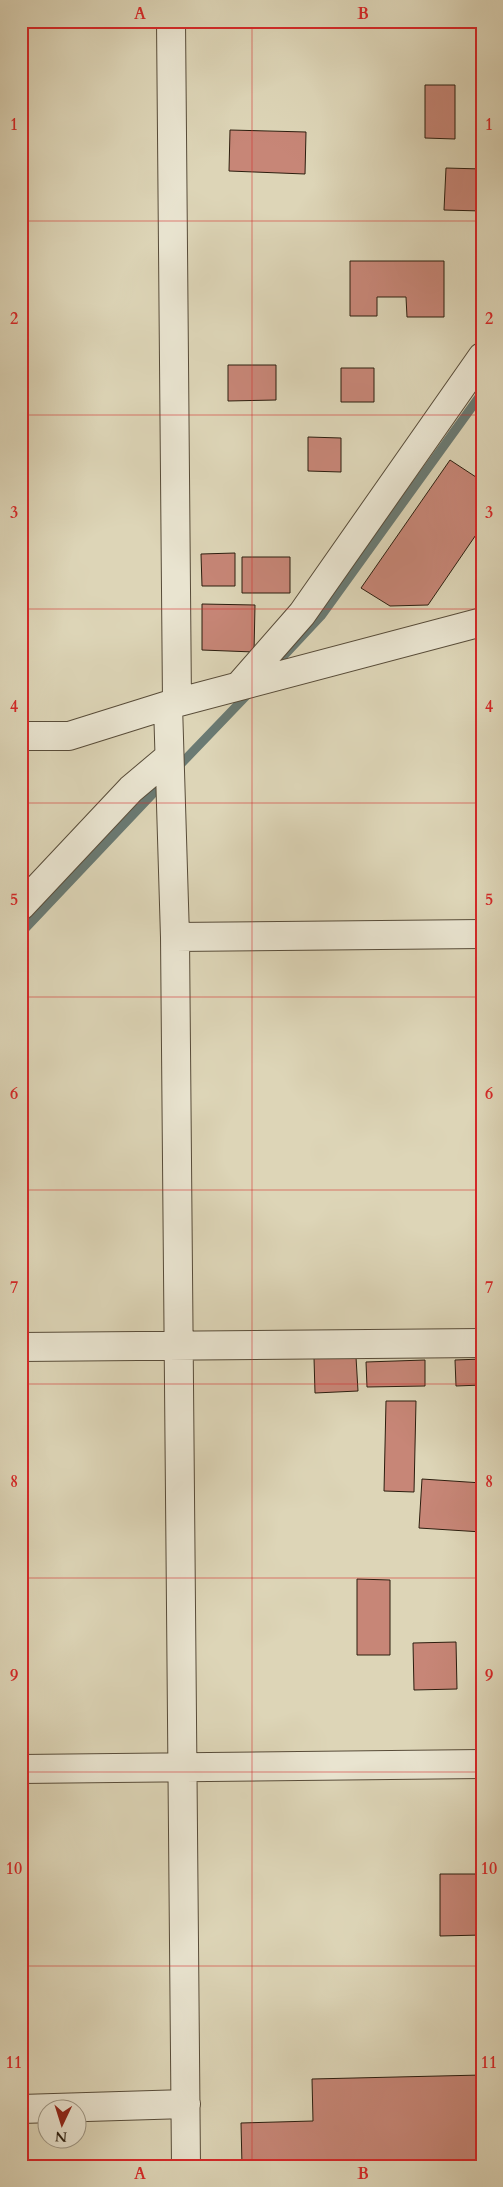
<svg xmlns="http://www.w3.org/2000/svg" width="503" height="2187" font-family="Cardo,serif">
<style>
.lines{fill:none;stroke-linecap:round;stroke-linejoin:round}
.stream{stroke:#6a7a73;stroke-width:9}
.building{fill:#c78677;stroke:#2c1e0f}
.minor-casing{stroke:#584c39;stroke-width:30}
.minor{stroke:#e9e4d0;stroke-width:28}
.grid{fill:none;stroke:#d62828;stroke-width:1;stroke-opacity:0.55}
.neatline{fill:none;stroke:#d62828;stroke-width:2}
.grid-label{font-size:16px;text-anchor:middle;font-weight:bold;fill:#d62828}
</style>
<rect width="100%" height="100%" fill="#ddd5b7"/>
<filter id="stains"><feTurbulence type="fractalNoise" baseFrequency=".004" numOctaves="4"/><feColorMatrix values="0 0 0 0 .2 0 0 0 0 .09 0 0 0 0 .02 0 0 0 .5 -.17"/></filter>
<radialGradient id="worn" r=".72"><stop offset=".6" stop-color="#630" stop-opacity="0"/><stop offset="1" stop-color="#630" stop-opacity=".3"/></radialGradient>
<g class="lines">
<!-- stream -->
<path class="stream" d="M278,662L321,616L482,393
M176,769L250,692
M21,933L164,782"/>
</g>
<!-- building -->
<path class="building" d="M476,72H482V105H477Z
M425,85H455V139L425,138Z
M230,130L306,132L305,174L229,171Z
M446,168L482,169V211L444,210Z
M350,261H444V317H407L406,297H377V316H350Z
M228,365H276V400L228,401Z
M341,368H374V402H341Z
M308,437L341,438V472L308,471Z
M450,460L482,481V526L428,605L390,606L361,588Z
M235,553V586H202L201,554Z
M242,557H290V593H242Z
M202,604L255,605L254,652L202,650Z
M356,1357L358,1391L315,1393L314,1358Z
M482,1359V1385L456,1386L455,1360Z
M425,1360V1386L367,1387L366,1362Z
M386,1401H416L414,1492L384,1491Z
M422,1479L482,1483V1532L419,1528Z
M357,1579L390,1580V1655H357Z
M456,1642L457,1689L414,1690L413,1643Z
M440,1874H482V1935L440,1936Z
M482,2075V2166H242L241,2123L313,2121L312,2079Z"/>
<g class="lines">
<!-- minor casing -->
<g class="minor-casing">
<path id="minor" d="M171,21L177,703
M239,686L302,614L482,357
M168,705L175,937L186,2166
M21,736H69L168,705L482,622
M21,906L131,789L169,757
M175,937L482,934
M21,1347L482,1343
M21,1769L482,1764
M21,2109L186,2104"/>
</g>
<!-- minor -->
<use href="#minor" class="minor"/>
</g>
<!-- grid -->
<path class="grid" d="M252,21V2166M21,221H482M21,415H482M21,609H482M21,803H482M21,997H482M21,1190H482M21,1384H482M21,1578H482M21,1772H482M21,1966H482"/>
<!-- margin -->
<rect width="503" height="2187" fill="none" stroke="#ddd5b7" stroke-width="55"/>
<!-- north arrow -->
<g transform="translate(62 2124) rotate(184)"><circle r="24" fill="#e9e4d0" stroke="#9d9583"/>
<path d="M0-4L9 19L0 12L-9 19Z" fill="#8f2418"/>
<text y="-8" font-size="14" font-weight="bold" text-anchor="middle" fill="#2c1e0f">N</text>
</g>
<rect x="28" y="28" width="448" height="2132" class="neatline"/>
<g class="grid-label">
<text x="140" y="19">A</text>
<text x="363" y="19">B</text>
<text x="14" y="130">1</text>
<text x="489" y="130">1</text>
<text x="14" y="324">2</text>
<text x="489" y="324">2</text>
<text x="14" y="518">3</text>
<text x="489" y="518">3</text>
<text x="14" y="712">4</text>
<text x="489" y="712">4</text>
<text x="14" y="905">5</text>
<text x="489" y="905">5</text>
<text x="14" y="1099">6</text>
<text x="489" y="1099">6</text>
<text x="14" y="1293">7</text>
<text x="489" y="1293">7</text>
<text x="14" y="1487">8</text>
<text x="489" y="1487">8</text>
<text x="14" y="1681">9</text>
<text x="489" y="1681">9</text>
<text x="14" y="1874">10</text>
<text x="489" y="1874">10</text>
<text x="14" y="2068">11</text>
<text x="489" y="2068">11</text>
<text x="140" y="2179">A</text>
<text x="363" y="2179">B</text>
</g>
<rect width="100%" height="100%" filter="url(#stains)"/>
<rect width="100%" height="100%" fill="url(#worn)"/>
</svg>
